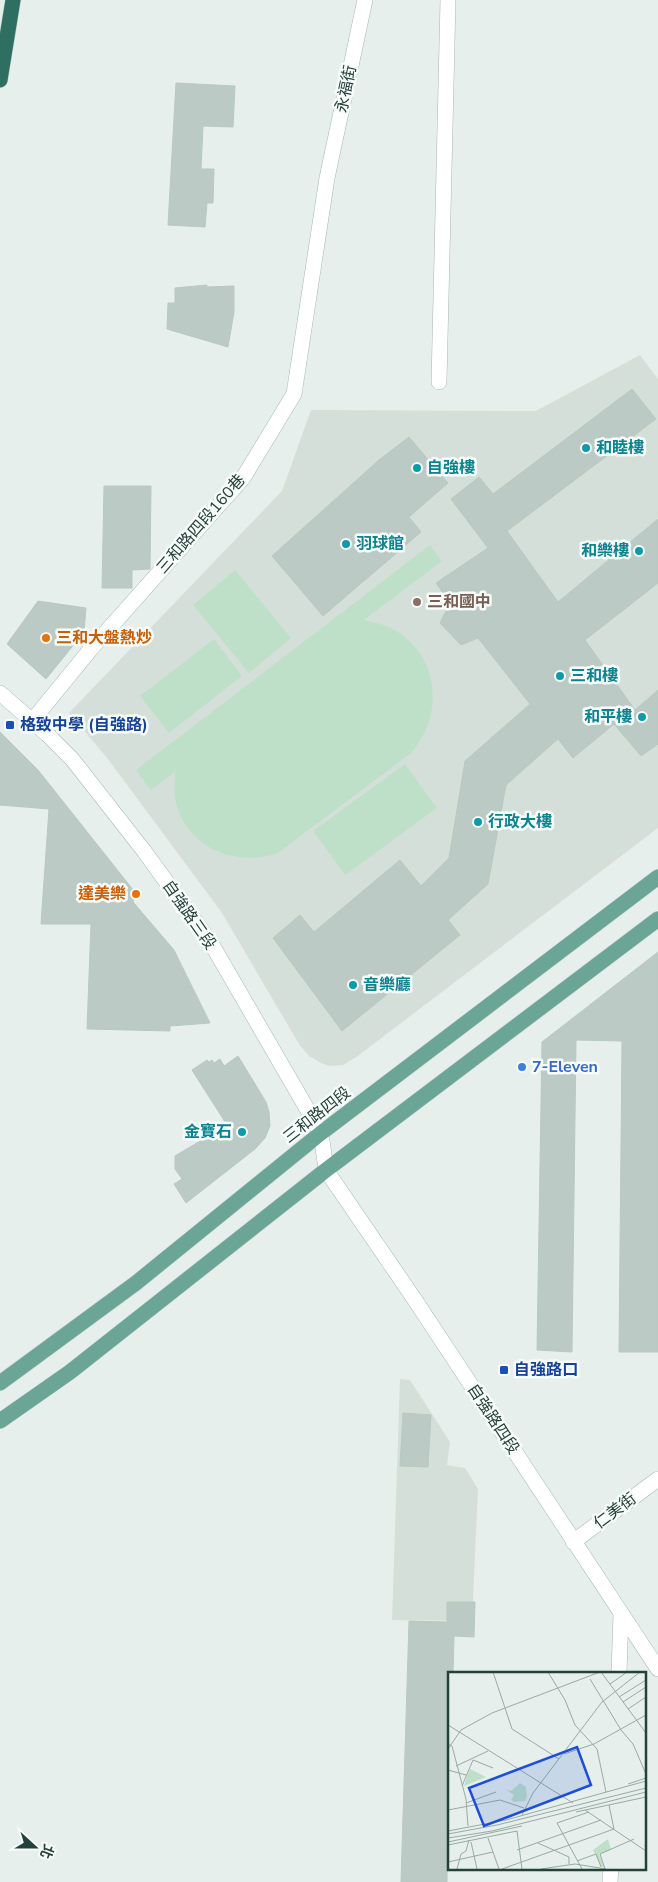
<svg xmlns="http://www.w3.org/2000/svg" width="658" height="1882" font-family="'Nunito Sans','Noto Sans TC',sans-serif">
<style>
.built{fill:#d4dfda}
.green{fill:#bfe0c8}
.building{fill:#bbcac4;stroke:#b8c9c2}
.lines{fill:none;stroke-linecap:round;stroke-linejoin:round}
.minor-casing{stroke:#a8b8b2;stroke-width:16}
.major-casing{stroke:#c2cac8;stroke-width:16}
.highway-casing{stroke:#c2cac8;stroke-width:16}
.minor{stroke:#fff;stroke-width:15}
.major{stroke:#6aa596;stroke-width:15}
.highway{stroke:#2f6f62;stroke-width:15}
.culture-dot{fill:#0f9aa8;stroke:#f7fbf9;stroke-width:2}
.education-dot{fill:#8d6e63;stroke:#f7fbf9;stroke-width:2}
.food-dot{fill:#e8710a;stroke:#f7fbf9;stroke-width:2}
.transit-dot{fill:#1a4fb4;stroke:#f7fbf9;stroke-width:2}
.shop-dot{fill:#3f7fe0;stroke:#f7fbf9;stroke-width:2}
.labels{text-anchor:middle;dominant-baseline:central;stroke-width:5;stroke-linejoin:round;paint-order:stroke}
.street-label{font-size:16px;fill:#24423a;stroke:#f7fbf9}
.culture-label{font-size:16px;font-weight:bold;fill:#0d838f;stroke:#f7fbf9;text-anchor:start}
.education-label{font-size:16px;font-weight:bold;fill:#785e54;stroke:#f7fbf9;text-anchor:start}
.food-label{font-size:16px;font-weight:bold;fill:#c56008;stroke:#f7fbf9;text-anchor:start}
.transit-label{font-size:16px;font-weight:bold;fill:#164399;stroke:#f7fbf9;text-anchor:start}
.shop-label{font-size:16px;font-weight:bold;fill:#366cbe;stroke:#f7fbf9;text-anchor:start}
.inset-road{fill:none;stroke:#98aaa4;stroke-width:1}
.view{fill:#1d4ed8;fill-opacity:0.15;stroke:#1d4ed8;stroke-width:2.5}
.inset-edge{fill:none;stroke:#24423a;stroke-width:2.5}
</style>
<rect width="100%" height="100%" fill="#e6efeb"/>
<!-- built -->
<path class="built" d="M640,355L658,379V828L355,1058L343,1065L330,1066L321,1063L309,1056L299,1044L222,913L108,759L69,713L282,491L311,410L536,411Z
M400,1379L410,1380L450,1442L447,1465L465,1468L478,1489L472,1621L392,1620Z"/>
<!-- green -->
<path class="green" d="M430,545L442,561L364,620C371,622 379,623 386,626C439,648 447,714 410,754L278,853C237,868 187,848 176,803C173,793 175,783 175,772L151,790L136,770Z
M235,570L291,638L249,673L193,605Z
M214,639L242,676L169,733L140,696Z
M405,764L437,808L345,875L313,831Z"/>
<!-- building -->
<path class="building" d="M176,83L235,86L233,127L203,126L201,169H214L213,203H207L205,227L168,225Z
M207,285V287L234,286V312L228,347L167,329L168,303H175V288Z
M632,389L656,419L507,531L558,602L658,519V583L585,640L635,710L658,690V744L641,756L614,724L573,758L558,739L506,785L488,884L448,920L460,935L342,1031L273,938L300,915L314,932L400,860L421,886L449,858L465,761L530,704L478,638L461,645L440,623L450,603L436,583L488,548L451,499L479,477L493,494Z
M409,437L448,483L409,517L421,532L323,616L272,556L379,460Z
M104,486H151L150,569L132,570V588H102Z
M38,601L86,608L84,632L46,679L7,644Z
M0,732L38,770L134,891L133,902L174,950L210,1023L170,1026V1031L87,1029L91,924H41L49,809L0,805Z
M658,952V1352H619L622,1041L576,1040L572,1352L537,1350L542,1042Z
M238,1056L266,1102L269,1112L270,1126L265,1138L255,1149L186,1203L174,1184L182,1179L175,1169V1156L227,1125L192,1070L207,1060L209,1062L212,1060L214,1063L220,1059L224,1066Z
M403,1413L431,1415L428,1467L400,1466Z
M447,1602H475L474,1637L454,1636L453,1673H449L447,1882H401L409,1621L447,1622Z"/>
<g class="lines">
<!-- minor casing -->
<g class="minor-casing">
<path id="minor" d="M439,382L448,0
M0,693L47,734L72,759L144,851L211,943L321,1133L326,1170L415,1300L658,1669
M32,721L90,650L243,478L294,394L327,178L365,0
M573,1542L658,1479
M619,1673L621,1614
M610,1882L611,1868"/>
</g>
<!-- major casing -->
<g class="major-casing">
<path id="major" d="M0,1383L136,1283L321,1133L658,877
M0,1421L70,1372L326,1170L658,919"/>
</g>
<!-- highway casing -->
<g class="highway-casing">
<path id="highway" d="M0,80L13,0"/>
</g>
<!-- minor -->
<use href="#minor" class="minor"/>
<!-- major -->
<use href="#major" class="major"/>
<!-- highway -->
<use href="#highway" class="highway"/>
</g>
<!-- markers -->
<g class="culture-dot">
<circle cx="586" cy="448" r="5"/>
<circle cx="417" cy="468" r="5"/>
<circle cx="346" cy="544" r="5"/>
<circle cx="639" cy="551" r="5"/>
<circle cx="560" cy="676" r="5"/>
<circle cx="642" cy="717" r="5"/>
<circle cx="478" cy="822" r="5"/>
<circle cx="353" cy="985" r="5"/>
<circle cx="242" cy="1132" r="5"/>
</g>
<circle class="education-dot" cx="417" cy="602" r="5"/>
<g class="food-dot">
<circle cx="46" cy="638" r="5"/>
<circle cx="136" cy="894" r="5"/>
</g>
<g class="transit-dot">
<rect x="5" y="720" width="10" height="10" rx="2.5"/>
<rect x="499" y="1365" width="10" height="10" rx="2.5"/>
</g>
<circle class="shop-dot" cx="522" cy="1067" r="5"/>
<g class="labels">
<!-- street labels -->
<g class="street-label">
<text transform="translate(346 89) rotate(-78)">永福街</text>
<text transform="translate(201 524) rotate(-49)">三和路四段160巷</text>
<text transform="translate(189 915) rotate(55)">自強路三段</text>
<text transform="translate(317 1115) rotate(-38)">三和路四段</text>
<text transform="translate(493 1419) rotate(57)">自強路四段</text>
<text transform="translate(615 1511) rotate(-37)">仁美街</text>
</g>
<!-- culture labels -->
<g class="culture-label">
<text x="596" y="448">和睦樓</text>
<text x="427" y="468">自強樓</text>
<text x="356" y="544">羽球館</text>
<text x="629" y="551" text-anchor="end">和樂樓</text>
<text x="570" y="676">三和樓</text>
<text x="632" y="717" text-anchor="end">和平樓</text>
<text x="488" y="822">行政大樓</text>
<text x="363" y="985">音樂廳</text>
<text x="232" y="1132" text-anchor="end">金寶石</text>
</g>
<!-- education labels -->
<g class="education-label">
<text x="427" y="602">三和國中</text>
</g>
<!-- food labels -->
<g class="food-label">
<text x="56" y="638">三和大盤熱炒</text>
<text x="126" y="894" text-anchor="end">達美樂</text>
</g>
<!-- transit labels -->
<g class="transit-label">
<text x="20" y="725">格致中學 (自強路)</text>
<text x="514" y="1370">自強路口</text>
</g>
<!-- shop labels -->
<g class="shop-label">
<text x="532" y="1067">7-Eleven</text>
</g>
</g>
<!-- overview -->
<g transform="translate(448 1672)">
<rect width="198" height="198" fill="#e6efeb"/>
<path d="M22,97L38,105L16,114L19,104ZM72,111L78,115L79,124L77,129L66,130L63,128L66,123L57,117L63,119ZM160,167L163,178L151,182L156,195L153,194L145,178Z" fill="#bfe0c8"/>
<path class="inset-road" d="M45,0L64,57L111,87M100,0L117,28L127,53L149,77L158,120M153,0L198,61M142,7L173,58L185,72L198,102M162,12L179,0M171,25L198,8M175,30L198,15M180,37L198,25M0,53L125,131M0,72L4,74L18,127L20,154M0,77L13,58L44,41L152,0M116,82L146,72L198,43M8,94L40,79M0,98L18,103M180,112L198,106M14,114L25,88L45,96M18,131L48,120M0,138L52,128L76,136M137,138L198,179M128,140L198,125M74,143L85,121L154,30L192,0M0,159L58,148L198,109M69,159L74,197M0,162L49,153L198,116M0,166L44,159L198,120M40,166L51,197M0,170L74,154M23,170L29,197M90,171L121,185V192M0,173L69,159M69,178L153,148M129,189L148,182L153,195M0,190L45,180M9,197L13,182L18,179L21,168M54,197L166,157L161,133M93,197L127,192L158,197M134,197L109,151L141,140M157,197L152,182L186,167"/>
<path class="view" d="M129,75L143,113L36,154L21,116Z"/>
<rect width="198" height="198" class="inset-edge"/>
</g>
<!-- north arrow -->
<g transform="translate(35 1847) rotate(111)" stroke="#f7fbf9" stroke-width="4" paint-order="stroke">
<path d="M0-4L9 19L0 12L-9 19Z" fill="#24423a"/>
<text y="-8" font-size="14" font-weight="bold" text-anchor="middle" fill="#24423a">北</text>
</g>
</svg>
